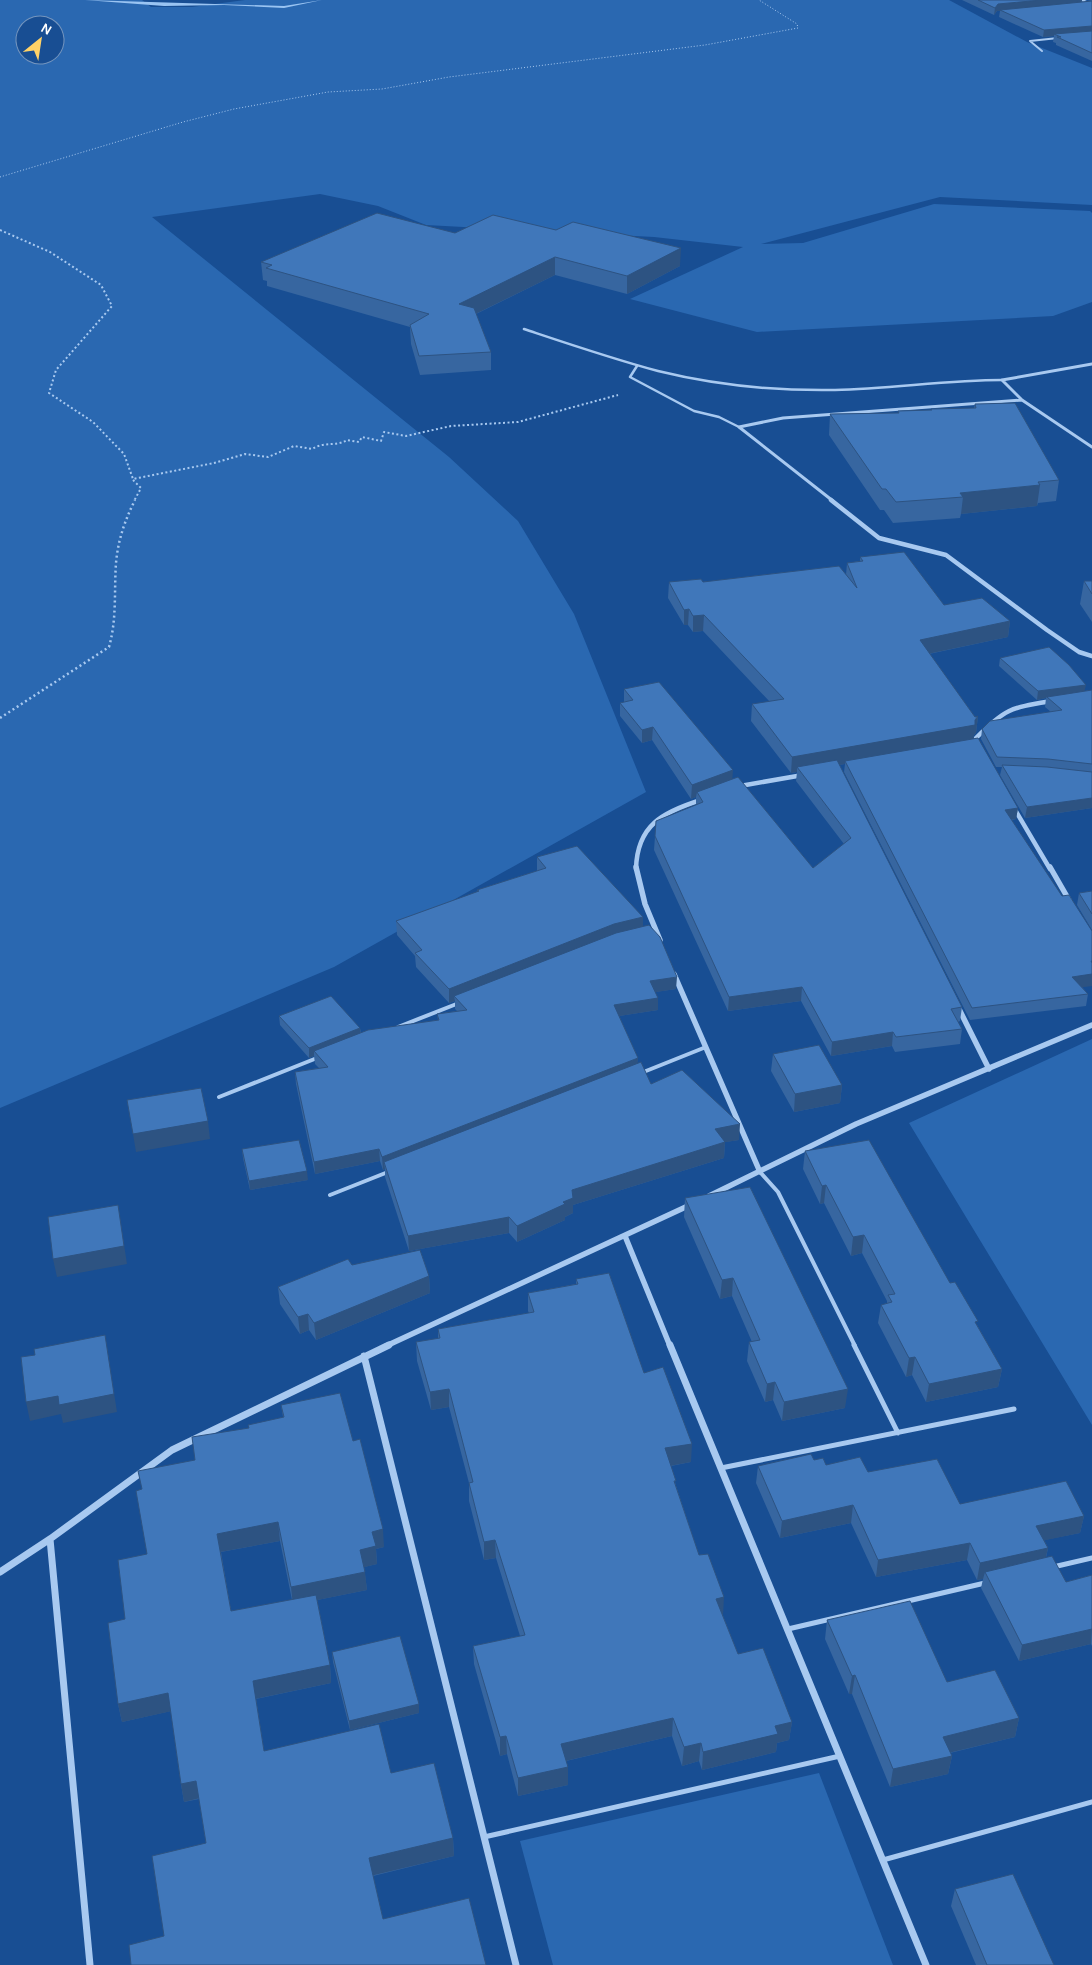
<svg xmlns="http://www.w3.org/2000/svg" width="1092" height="1965" font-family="Karla,sans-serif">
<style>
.green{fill:#2a68b1;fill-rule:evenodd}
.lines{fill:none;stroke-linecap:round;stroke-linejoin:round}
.stream{fill:#9ac4f2;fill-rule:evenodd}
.path-far2{stroke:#a8c9f0;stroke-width:1;stroke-dasharray:1 2;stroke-linecap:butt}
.path-far1{stroke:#a8c9f0;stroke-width:2;stroke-dasharray:2 2.5;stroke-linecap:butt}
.path{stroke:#a8c9f0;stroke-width:2.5;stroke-dasharray:2 3;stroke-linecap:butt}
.lane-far3{stroke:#a8c9f0;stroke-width:2}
.lane-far2{stroke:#a8c9f0;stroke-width:2.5}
.lane-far1{stroke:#a8c9f0;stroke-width:4}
.lane{stroke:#a8c9f0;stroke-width:5}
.street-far4{stroke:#a8c9f0;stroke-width:2.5}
.street-far3{stroke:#a8c9f0;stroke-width:3}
.street-far2{stroke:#a8c9f0;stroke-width:4.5}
.street-far1{stroke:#a8c9f0;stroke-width:5.5}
.street{stroke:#a8c9f0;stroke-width:7}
.wall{fill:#3766a0;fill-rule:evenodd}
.shaded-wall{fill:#2d5382}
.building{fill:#4077ba;stroke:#2d5382}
</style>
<rect width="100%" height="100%" fill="#184e93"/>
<!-- green -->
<path class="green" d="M0,0H142L151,7H192L245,0H949L1027,42L1092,68V205L940,197L761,244L803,243L934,204L1090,211L1092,213V302L1053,316L757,332L630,299L743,247L654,237L426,225L378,206L320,194L152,217L449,457L518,521L574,614L646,792L334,967L0,1108ZM25,25H55V55H25Z
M1092,1039V1425L909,1123Z
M819,1773L893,1965H553L520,1841Z"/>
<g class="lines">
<!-- stream -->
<path class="stream" d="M85,0L284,6L322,0L284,8L224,5L164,6Z"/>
<!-- path-far2 -->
<path class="path-far2" d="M0,177L183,122L234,109L328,92L382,89L449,77L705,45L798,28L797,24L759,0"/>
<!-- path-far1 -->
<path class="path-far1" d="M0,230L50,252L101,285L112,306L56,370L49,393L93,422L124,454L133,479L214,463L245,454L268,457L294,446L312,449C325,441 336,447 347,440L359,442L362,437L381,441L384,432L406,436L451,426L518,422L618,395
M133,480L141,488L134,501"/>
<!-- path -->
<path class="path" d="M0,718L109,647C117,619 114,591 116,563C118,540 125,520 135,500"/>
<!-- lane-far3 -->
<path class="lane-far3" d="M1042,51L1030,41L1058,38"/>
<!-- lane-far2 -->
<path class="lane-far2" d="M524,329C569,344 613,359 658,371C715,385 776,391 835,390C891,389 946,380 1002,380
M637,366L630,377L694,411L719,417L739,427"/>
<!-- lane-far1 -->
<path class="lane-far1" d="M398,1027L459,1003
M641,1073L706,1047
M219,1097L317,1058
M760,1172L778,1192L855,1346
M330,1195L388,1172"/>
<!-- lane -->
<path class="lane" d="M854,1345L898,1433
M721,1468L1014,1409
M1053,1567L1092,1558
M788,1629L985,1583
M484,1837L840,1756
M883,1860L1092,1802"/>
<!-- street-far4 -->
<path class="street-far4" d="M1082,0L1092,5"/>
<!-- street-far3 -->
<path class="street-far3" d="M1002,380L1022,400L1092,447
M1002,380L1092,364
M833,501L739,427L783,418L1022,400"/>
<!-- street-far2 -->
<path class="street-far2" d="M831,500L879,538L946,555L1047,630L1079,652L1092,656
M978,744L976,738C1006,708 1010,708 1052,701
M740,786L803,775
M1014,808L1050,869
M636,869C637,825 663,812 701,800"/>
<!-- street-far1 -->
<path class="street-far1" d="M636,867L645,904L660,940
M1050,867L1069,900
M674,974L760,1172
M959,1009L989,1069
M709,1196L856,1124L1092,1025
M625,1236L670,1346
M386,1346L690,1205"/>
<!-- street -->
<path class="street" d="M670,1345L926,1965
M364,1356L516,1965
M50,1539L90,1965
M0,1572L50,1539L172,1450L389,1345"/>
</g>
<!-- wall -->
<path class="wall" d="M962,0H1082V2L1092,0V61L1056,45V43L1053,42L1054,36L1043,37L999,17L1000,11H997L994,15Z
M455,233L680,266L627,294L555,275L476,314L491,352V370L420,375L411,344L410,327L267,286V281L263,280L261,262Z
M975,404L1059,480L1056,501L1038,503L1037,506L961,514L960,518L893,523L884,510H880L829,435L830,414L898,413V411L931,410V409L974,408Z
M860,557L944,605L1010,621L1008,637L929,654L975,717L978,716L976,733L974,735L973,739L1018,808L1016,819L1012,820L1082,987L1088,994L1086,1006L970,1020L844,772L845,764L839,765L962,1007L960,1021L958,1022L962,1029L960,1044L895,1052L892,1046L831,1056L801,1001L728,1011L654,850L655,836L696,805V797L691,799L652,740L642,743L620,716V703L624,702V689L732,780L813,868L844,844L796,781L797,772L791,773L751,721L752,704L770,702L703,631L693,632L688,625H684L668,598L669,582H703L846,575L847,563L860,561Z
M1084,581H1092V622L1080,604Z
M1000,658L1085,691L1092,690V808L1025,818L1000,775L1002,767H996L981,739L982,729L1051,712L1045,707L1046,698L1037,700L999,666Z
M537,857L643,917V926L676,989L655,992L658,1010L619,1016L638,1058L637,1063L651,1084L739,1140L725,1142L724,1158L573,1205V1213L565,1217V1220L517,1242L509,1233L409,1251L385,1177V1169L383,1170L380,1161L315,1174L296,1084L295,1072L319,1068L315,1064L314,1056L309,1058L280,1025L279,1016L360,1028L361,1033L438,1020L437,1014L457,1011L455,1009V1001L449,1003L416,967L415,956L397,935L396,921L478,892L477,890L537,871Z
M1092,891V930L1077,905L1079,893Z
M773,1054L842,1085L840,1103L794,1112L771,1071Z
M242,1149L308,1180L250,1190L243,1158Z
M805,1151L950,1283L977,1325L1002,1369L998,1387L926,1402L912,1375L906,1377L878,1323L881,1305L887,1303V1301L862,1253L851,1256L824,1203L820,1204L803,1169Z
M685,1198L845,1408L782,1421L773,1400L765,1402L747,1361L749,1342H752L732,1296L720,1299L684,1217Z
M352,1265L429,1276L430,1293L316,1340L309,1330L300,1334L280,1304L278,1287Z
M576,1279L644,1373L691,1462L671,1466L676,1486L699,1555L723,1616L738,1654L792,1722L789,1740L777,1743L776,1752L702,1770L699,1761L682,1766L672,1736L566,1761L568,1785L518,1796L507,1754L500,1756L474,1664L473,1646L520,1636L496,1558L484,1560L469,1501V1483L449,1407L431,1410L417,1361L416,1342L438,1339V1329L529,1313L528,1311V1293L576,1284Z
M281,1405L353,1441L384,1547L376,1549L377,1564L364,1567L367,1590L317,1600L330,1665L331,1683L256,1699L264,1751L391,1773L453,1838L454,1856L373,1876L383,1919L486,1965L164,1936L206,1843L199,1799L184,1802L181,1784L171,1711L122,1722L118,1704L125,1619L147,1554L142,1489L195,1460L248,1428L283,1417ZM280,1541L292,1600L231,1611L221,1552Z
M814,1460L826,1465L868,1472L960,1504L1084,1516L1080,1533L1044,1540L1048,1548L1046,1558L1066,1582L1092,1575V1646L1091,1644L1019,1661L981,1588L983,1579L977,1580L967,1560L876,1577L851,1523L780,1538L756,1483L758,1466Z
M827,1620L1019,1718L1015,1737L950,1753L952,1756L948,1774L890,1787L852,1694H849L825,1639Z
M332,1652L419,1704V1713L350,1730L333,1662Z
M955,1889L1054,1965H976L951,1906Z"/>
<!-- shaded-wall -->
<path class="shaded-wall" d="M1042,0H1082L1081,3L1000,10V11H997L994,15L995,8L998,4Z
M1092,26V33L1054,34V36L1043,37L1044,30Z
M681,248L680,266L627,294V276Z
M555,257V275L459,322V304Z
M1040,485L1037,506L961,514L963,497L960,493Z
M689,609L688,625H684V610Z
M704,615L703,631L693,632V616Z
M1010,621L1008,637L918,656L920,640Z
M1086,685L1084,693L1047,697L1046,698L1037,700L1038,691Z
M978,716L976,733L974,735L973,742L845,761V764L801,772L797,767V772L791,773L792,757L975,720Z
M653,727L652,740L642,743V730Z
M733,770L732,784L697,792L696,797L691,799L692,785Z
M1092,798V808L1025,818L1027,807Z
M1018,808L1016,819L1003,821L1005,810Z
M643,917V931L454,996L455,1001L449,1003V989L614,924Z
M1092,974V986L1070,989L1072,977Z
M677,977L676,989L650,993V981Z
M802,987L801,1001L728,1011L729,997Z
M658,998V1010L613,1017L614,1005Z
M360,1028L361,1037L314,1051V1056L309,1058V1048Z
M893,1032L892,1046L831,1056L832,1042Z
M638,1058L637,1070L384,1162L385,1169L383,1170L382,1157Z
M842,1085L840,1103L794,1112L795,1094Z
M208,1121L210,1139L136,1152L133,1134Z
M740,1124L739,1140L714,1144L715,1129Z
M725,1142L724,1158L573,1205V1213L565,1217V1220L517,1242V1226L563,1202L572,1190Z
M379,1149L380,1161L315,1174L314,1162Z
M307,1171L308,1180L250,1190L249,1181Z
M826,1185L824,1203L820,1204L822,1186Z
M118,1205L127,1264L57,1277L53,1259Z
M509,1217V1233L409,1251L408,1236Z
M864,1235L862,1253L851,1256L853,1237Z
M429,1276L430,1293L316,1340L314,1323Z
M733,1278L732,1296L720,1299L722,1280Z
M308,1314L309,1330L300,1334L298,1317Z
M105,1335L117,1412L63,1423L61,1414L30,1421L26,1402Z
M915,1357L912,1375L906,1377L909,1358Z
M1002,1369L998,1387L926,1402L929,1384Z
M775,1382L773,1400L765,1402L767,1384Z
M449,1389V1407L431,1410L430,1392Z
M848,1389L845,1408L782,1421L784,1402Z
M692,1444L691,1462L664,1467L665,1448Z
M853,1505L851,1523L780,1538L782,1521Z
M1084,1516L1080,1533L1032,1543L1036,1526Z
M278,1522L280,1541L220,1552L217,1534Z
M383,1529L384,1547L376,1549L377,1564L361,1568L360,1550L372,1532Z
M495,1540L496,1558L484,1560V1542Z
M970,1543L967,1560L876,1577L878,1560Z
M1048,1548L1044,1565L985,1572L983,1579L977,1580L980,1563Z
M365,1572L367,1590L293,1605L291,1587Z
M724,1597L723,1616L716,1599Z
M1092,1629L1091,1644L1019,1661L1022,1645Z
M330,1665L331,1683L255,1699L253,1681Z
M855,1675L852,1694H849L852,1676Z
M168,1693L172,1711L122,1722L118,1704Z
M419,1704V1713L350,1730L349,1721Z
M673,1718L672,1736L561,1762V1744Z
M1019,1718L1015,1737L940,1755L943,1737Z
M792,1722L789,1740L777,1743L776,1752L702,1770L703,1752L775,1726Z
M506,1736L507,1754L500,1756V1737Z
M701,1743L699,1761L682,1766L684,1747Z
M952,1756L948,1774L890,1787L893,1769Z
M568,1767V1785L518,1796V1778Z
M196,1781L200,1798L184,1802L181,1784Z
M453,1838L454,1856L370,1876L369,1858Z"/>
<!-- building -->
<path class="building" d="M978,0H1042L998,4L995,8Z
M1092,1V26L1044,30L1000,10Z
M1092,31V53L1057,37H1061L1054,34Z
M377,213L455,233L493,215L556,230L573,222L681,248L627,276L555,257L459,304L474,308L491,352L419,356L410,325L429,314L266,268L272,265L261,262Z
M1015,403L1059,480L1038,482L1040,485L960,493L963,497L896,502L886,489H882L830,414L899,413L898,411L932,410L931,409L976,408L975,404Z
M904,552L944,605L982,598L1010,621L920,640L975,717L978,716L975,720V725L792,757L752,704L784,699L704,615L693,616L689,609L684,610L669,582L701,579L703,582L839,566L857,588L847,563L863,561L860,557Z
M1084,581H1092V594Z
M1049,647L1069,665L1086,685L1038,691L1000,658Z
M659,682L733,770L692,785L653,727L642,730L620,703L633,700L624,689Z
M1092,690V764L1048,759L997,757L982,729L990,721L1062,710L1047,697Z
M978,738L1018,808L1005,810L1062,896L1069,895L1092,931V961H1091L1092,963V974L1072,977L1088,994L972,1008L845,761Z
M837,760L962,1007L951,1009L962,1029L896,1037L893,1032L832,1042L802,987L729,997L655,836L656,821L703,802L697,792L738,777L813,868L851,838L797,767Z
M1002,765L1047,767L1092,772V798L1027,807Z
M577,846L643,917L614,924L449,989L415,953L422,950L396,921L479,891L477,890L546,868L537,857Z
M1092,891V914L1079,893Z
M649,925L660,937L677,977L650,981L658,998L614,1005L638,1058L382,1157L379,1149L314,1162L295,1072L328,1067L314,1051L368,1030L439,1020L437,1014L467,1010L454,996L616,933Z
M331,996L360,1028L309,1048L279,1016Z
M819,1045L842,1085L795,1094L773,1054Z
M641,1062L651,1084L682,1070L740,1124L715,1129L725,1142L572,1190L573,1198L563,1202L565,1204L517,1226L509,1217L408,1236L384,1162Z
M201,1088L208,1121L133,1134L127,1100Z
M299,1140L307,1171L249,1181L242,1149Z
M869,1140L950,1283L955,1282L978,1321L975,1322L1002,1369L929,1384L915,1357L909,1358L881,1305L892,1302L888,1295L895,1294L864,1235L853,1237L826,1185L822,1186L805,1151Z
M750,1187L848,1389L784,1402L775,1382L767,1384L749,1342L760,1340L733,1278L722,1280L685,1198Z
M118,1205L124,1246L53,1259L48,1217Z
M420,1250L429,1276L314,1323L308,1314L298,1317L278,1287L348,1259L352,1265Z
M609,1273L644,1373L663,1367L692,1444L665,1448L676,1481H674L699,1555L708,1554L724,1597L716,1599L738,1654L763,1648L792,1722L775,1726L778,1734L703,1752L701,1743L684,1747L673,1718L561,1744L568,1767L518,1778L506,1736L500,1737L473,1646L525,1635L495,1540L484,1542L469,1483L473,1482L449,1389L430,1392L416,1342L440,1338L438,1329L534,1312L528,1293L578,1284L576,1279Z
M105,1335L114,1394L59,1405L58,1396L26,1402L21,1357L35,1355L34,1349Z
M340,1393L353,1441L360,1439L383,1529L372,1532L376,1546L360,1550L365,1572L291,1587L278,1522L217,1534L231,1611L316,1595L330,1665L253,1681L264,1751L379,1724L391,1773L434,1763L453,1838L369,1858L383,1919L469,1898L486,1965H131L129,1945L164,1936L152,1856L206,1843L196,1781L181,1784L168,1693L118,1704L108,1623L125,1619L118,1560L147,1554L136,1491L142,1489L138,1471L195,1460L192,1437L249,1428L248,1425L284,1417L281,1405Z
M811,1454L814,1460L823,1458L826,1465L860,1457L868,1472L937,1459L960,1504L1066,1481L1084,1516L1036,1526L1048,1548L980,1563L970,1543L878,1560L853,1505L782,1521L758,1466Z
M1052,1556L1066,1582L1092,1575V1629L1022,1645L985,1572Z
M910,1601L947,1682L995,1670L1019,1718L943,1737L952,1756L893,1769L855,1675L852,1676L827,1620Z
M400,1636L419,1704L349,1721L332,1652Z
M1013,1874L1054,1965H987L955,1889Z"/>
<!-- north arrow -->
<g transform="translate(40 40) rotate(30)"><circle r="24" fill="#184e93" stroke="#7495be"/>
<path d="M0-4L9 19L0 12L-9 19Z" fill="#ffd267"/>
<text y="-8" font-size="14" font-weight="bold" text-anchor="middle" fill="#ffffff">N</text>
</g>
</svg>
